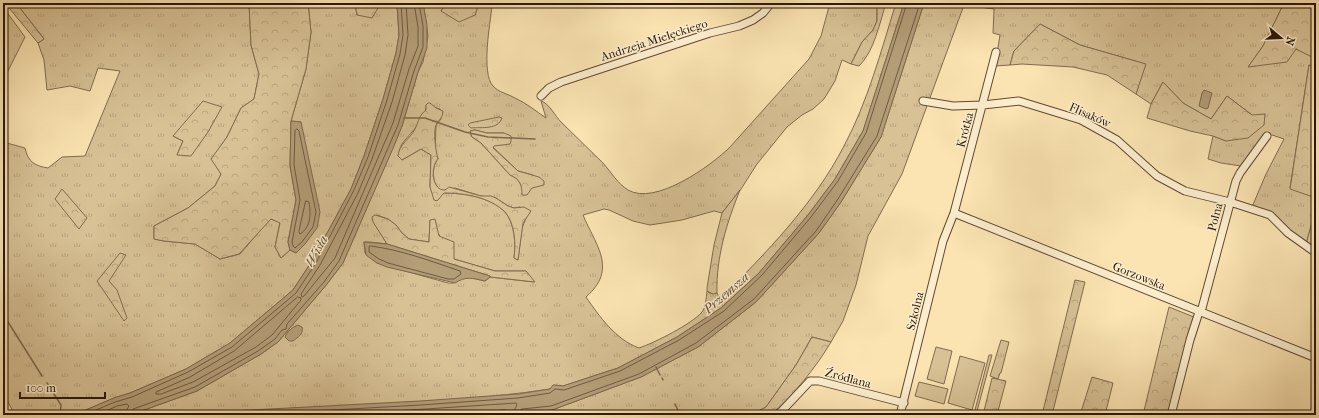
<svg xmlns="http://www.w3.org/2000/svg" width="1319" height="418" font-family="'IM FELL French Canon',serif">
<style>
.grass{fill:url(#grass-tufts);stroke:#806c4e;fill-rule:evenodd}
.forest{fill:url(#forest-crowns);stroke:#806c4e}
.garden{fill:#d7c195;stroke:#806c4e}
.water{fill:#b49e78;stroke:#7d684b}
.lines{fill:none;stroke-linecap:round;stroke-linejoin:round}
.shore{stroke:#6f5a40;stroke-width:1}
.stream{stroke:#7d684b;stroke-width:1.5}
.street-casing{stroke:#5e4a32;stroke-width:9}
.street{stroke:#fcedcd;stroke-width:7}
.rail{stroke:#2a1708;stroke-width:1.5;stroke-dasharray:7 7;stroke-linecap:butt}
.labels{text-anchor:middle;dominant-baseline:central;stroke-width:3;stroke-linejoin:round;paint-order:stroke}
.street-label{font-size:12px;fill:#2a1708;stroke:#fcedcd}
.water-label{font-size:13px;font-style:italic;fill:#614d35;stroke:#fcedcd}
</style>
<defs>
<pattern id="grass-tufts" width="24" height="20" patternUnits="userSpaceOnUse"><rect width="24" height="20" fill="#d7c195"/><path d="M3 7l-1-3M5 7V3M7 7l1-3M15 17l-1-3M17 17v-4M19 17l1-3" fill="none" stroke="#b9a57f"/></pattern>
<pattern id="forest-crowns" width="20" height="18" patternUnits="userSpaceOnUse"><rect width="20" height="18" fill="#d7c195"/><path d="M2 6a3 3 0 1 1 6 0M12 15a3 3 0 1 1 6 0" fill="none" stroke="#b9a57f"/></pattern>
</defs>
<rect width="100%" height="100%" fill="#fbe4b2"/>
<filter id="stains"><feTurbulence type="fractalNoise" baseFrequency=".005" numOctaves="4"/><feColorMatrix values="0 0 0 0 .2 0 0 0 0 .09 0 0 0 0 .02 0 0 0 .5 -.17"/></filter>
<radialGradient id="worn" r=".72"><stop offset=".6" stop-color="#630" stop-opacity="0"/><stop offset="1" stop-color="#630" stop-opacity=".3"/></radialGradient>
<!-- grass -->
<path class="grass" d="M16,3H249L251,45L259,74L254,99L241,108L227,137L212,159L221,174L215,186L188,208L154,226V239L164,241L195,244L220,259L240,254L270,219L280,222L275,247L281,258L290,250L296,253L301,122L291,121L306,69L311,32L308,3H355L357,15L379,7L381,3H397V6L399,35L396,53L383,99L364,156L351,189L312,261L293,290L230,343L186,369L130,393L114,398L74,415H15L3,393V142L25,148C28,162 35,166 48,168L62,157L85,156L120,71L98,68L90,91L70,86L47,90L44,60L38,43L44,39ZM221,107L208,132L177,155L183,141L173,136Z
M423,3H446L441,11L475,15L479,3H498L497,5L492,6C490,24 481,73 493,86C498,92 508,94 515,98C526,103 536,111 546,118L541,101C549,103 555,116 561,122C575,136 589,149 603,163C611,172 618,184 628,190C655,206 711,166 730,147L809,59L821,36L830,3H877V21L873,30L862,42L851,64L842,60L835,81L824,99L813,109L802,115L787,127L757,164L741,189L722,213L714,211L682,220L650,225L633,221L609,210L604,209L583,215C596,246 618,269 586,297C599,316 616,340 639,348C654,343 692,324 702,312C706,307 706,298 707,291L709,293H717L720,299C766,253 814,204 844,146C868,101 881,51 896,3H904L863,131L835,179L808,215L759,273L721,308L677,337L618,368L563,386L554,385L550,389C479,400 407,402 335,406C268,410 202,415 135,415L133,414L197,391L261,354L278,342L327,284L343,263L402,126L418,72L423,62L428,36ZM426,105L440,109L441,119L436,125L435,151L438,159C431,167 432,185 441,191L455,188L481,196L496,198L508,206L514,208L520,207L527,216L522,228L518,260L514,258C516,245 515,223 505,212C490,197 464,193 444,193L440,197L430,187L431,155L421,149L402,160L398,156C399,152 400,147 402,144C409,134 427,119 426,105ZM475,130L487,133H504L493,147L518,171L533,175L532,188L528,192L522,188C520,181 517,178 510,175L481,143L472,137L470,131ZM377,215L388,219L396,225L402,233L409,239L429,242L430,220L454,259L495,271H526L534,282L490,277L485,281C478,280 469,276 463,278C455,281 456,284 448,283L377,263L365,253L364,242H370L387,244L372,219Z
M924,3H1284L1263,46L1249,66L1296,49L1312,56L1316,46V67L1309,65L1290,188L1316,198V208L1306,244L1295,237L1273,214L1252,207L1266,174L1284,139L1269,134L1241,166L1221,163L1208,159L1213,136L1226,141L1252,115L1227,96L1211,119L1183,103L1163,82L1151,104L1136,94L1145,64L1080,45L1040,24L1014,51L1010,65L995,66L1000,35L993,33L994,9L964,5L902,174L868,236L856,285L843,321L831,342L812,337L796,365L766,407L751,415H502L552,410L641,377L698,347L756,302L819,233L841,202L881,137Z
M3,7L25,37L3,81Z
M1001,340L1009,342L1001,373H1000L998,379L990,376Z"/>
<!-- forest -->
<path class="forest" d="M5,3H16L44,39L38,43Z
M249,3H308L311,32L306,69L291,121L290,166L296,200L288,242L290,250L281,258L275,247L280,223L271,219L239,254L220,259L195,244L164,241L154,239V226L188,208L215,186L221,174L211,159L227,137L241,108L254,99L259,74L251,45Z
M355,3H381L372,18L357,15Z
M446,3H479L475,15L459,22L441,11Z
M877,3H886C880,22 874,52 859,66L851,64L862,42L873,30L877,21Z
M1284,3H1316V46L1312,57L1296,49L1287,62L1248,67L1263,46Z
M1040,24L1080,45L1146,64L1136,94L1107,75L1073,67L1022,64L1010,65L1014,51Z
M1309,65L1316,67V198L1290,189Z
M1163,82L1183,103L1211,119L1227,96L1252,115L1265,114L1264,125L1248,138L1226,141L1213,136L1190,131L1147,118L1151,104Z
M203,101L222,107L208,132L191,156L177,155L183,141L173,136Z
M428,103H430L436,108L443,111C443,118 439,119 436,125C433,131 436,153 438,159C430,167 432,191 445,190L449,187L481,196H491L496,198L508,206L514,208L524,207L531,211L523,223L518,260L514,258C516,245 515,223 505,212C490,197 464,193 444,193L437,201L434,200L430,187L431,155L421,149L402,160L398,156C399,144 410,139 415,129C419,121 419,115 426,110V105Z
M499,117L502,118C498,130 482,127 471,128L468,125L470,123Z
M475,130L487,133H504L511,136V141L510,144L494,146L493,148L518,171L539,177L544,181V185L532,188L527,195H522C522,185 520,179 510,175L481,143L472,137L470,131Z
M62,189L87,218L79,229L55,199Z
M740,190C727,222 716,257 717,293L713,294L707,291V288L714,245L722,213Z
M1316,208V250L1306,244Z
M375,215L388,219L396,225L402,233L409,239L429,242L430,220L435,219L439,236L454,242V259L495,271H526L535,282L490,277V276L387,244L373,222L372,217Z
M120,253L126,255L109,281L117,290L127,318L124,321L97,281Z
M1075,280L1085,282L1052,415H1042Z
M1169,307L1194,317L1169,415H1143Z
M812,337L831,342C815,369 794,394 771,415H751L766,407L796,365Z
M1092,377L1113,383L1105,415H1080Z
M992,378L1006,381L997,415H983Z"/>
<!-- garden -->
<path class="garden" d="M936,347L952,351L944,384L927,379Z
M989,355H992L976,415L974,414Z
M960,356L985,363L972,410L948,403Z
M919,382L948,389L944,404L915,396Z"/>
<!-- water -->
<path class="water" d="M397,3H423L427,25V48L418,72L402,126L394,146L343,263L327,284L278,342L261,354L197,391L133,414L135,415H74L114,398L130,393L186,369L230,343L293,290L312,261L351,189L364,156L383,99L396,53L399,35Z
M904,3H924L881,137L841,202L819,233L756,302L698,347L641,377L552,410L502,415H157L420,401L518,394L550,389L553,385L563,386L618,368L677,337L721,308L759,273L808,215L835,179L863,131Z
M1204,90L1212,93L1208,108L1206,109L1199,106L1202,93Z
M291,121L301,122L320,212L317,228L305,244L296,253L290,250L288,242L296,200L290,166Z
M364,242L387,244L490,276V277L485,281C472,278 466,276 455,283L387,267L377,263L366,255Z
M298,325L302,327C304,334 298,337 293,341H289L285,337C288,330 292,328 298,325Z"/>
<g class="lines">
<!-- shore -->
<path class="shore" d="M406,3L408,35L405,55L392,102L372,159L358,193L320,265L301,294L302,297L304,296L335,258L393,123L409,69L418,46V27L414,3
M297,129L299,131L316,212L313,227L302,242L295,248L293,246L292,242L300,200L294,165L295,131Z
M306,201L309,202C311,214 311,227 300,234L299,232Z
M371,246C401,250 431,261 460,271L461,274L454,279H448L388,263L379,259L369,252V247Z
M298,297L301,298V300L272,335L256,347L193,382L161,394H156V392L190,377L234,351Z
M84,415L115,402L132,397L188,372L232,347L296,293L316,263L354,190L368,157L387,100L400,54L403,35L401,3
M97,415L117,406L127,404L129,406L126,411L125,415
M130,415L131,412L133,409L195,387L258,351L275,339L282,330L286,329L287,324L324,282L339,261L398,125L414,71L423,47V26L419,3
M242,415L421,405L518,398L550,393L555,389L564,390L620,371L679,340L724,311L762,275L811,217L838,181L866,133L907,3
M335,415L516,403L517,405L514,411L513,415
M437,415L505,410L507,411V415
M518,415L519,411L522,409L551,406L639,374L696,343L754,299L816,231L838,199L877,136L920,3"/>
<!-- stream -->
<path class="stream" d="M404,118H425L465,132L488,137L535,139
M3,314L42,376
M656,367L660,375
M662,378L663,380
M47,383L61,405L60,415
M675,404L680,415"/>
<!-- street casing -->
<g class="street-casing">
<path id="street" d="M541,96L549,88L561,82L710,33L739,26L753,20L763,13L771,3
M923,101L953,106L983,105L1019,101L1081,120L1117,140L1157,176L1185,191L1230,202L1270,215L1288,233L1316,253
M954,213L1316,358
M1201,312L1236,181L1240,173L1267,136
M778,415L810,381H819L904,403
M900,415L943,241L954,213L996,52
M1171,415L1190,340L1199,312"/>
</g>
<!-- street -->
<use href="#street" class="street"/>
<!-- rail -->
<path class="rail" d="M3,404L9,415"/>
</g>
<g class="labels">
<!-- street labels -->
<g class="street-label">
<text transform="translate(654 40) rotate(-18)">Andrzeja Mielęckiego</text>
<text transform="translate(1090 115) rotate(24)">Flisaków</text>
<text transform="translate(965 130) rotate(-75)">Krótka</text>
<text transform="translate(1215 217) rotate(-75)">Polna</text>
<text transform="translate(1139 276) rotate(22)">Gorzowska</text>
<text transform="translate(915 311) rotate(-76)">Szkolna</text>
<text transform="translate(848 378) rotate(15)">Źródlana</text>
</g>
<!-- water labels -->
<g class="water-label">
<text transform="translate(316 251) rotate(-61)">Wisła</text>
<text transform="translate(726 293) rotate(-41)">Przemsza</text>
</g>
</g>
<!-- margin -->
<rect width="1319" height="418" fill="none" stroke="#fbe4b2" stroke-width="16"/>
<rect x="4" y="4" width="1311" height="410" fill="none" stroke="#2a1708" stroke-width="2"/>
<rect x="8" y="8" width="1303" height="402" fill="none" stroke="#2a1708"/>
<!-- north arrow -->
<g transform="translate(1281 38) rotate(109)" stroke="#fcedcd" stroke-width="3" paint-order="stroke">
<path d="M0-3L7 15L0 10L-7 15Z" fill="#2a1708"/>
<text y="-6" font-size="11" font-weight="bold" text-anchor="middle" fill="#2a1708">N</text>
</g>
<!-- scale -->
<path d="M20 392v6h85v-6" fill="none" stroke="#2a1708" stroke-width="2"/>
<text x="26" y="392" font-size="12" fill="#2a1708" stroke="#fcedcd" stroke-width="3" paint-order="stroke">100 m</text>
<rect width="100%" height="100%" filter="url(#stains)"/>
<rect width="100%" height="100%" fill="url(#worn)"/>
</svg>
